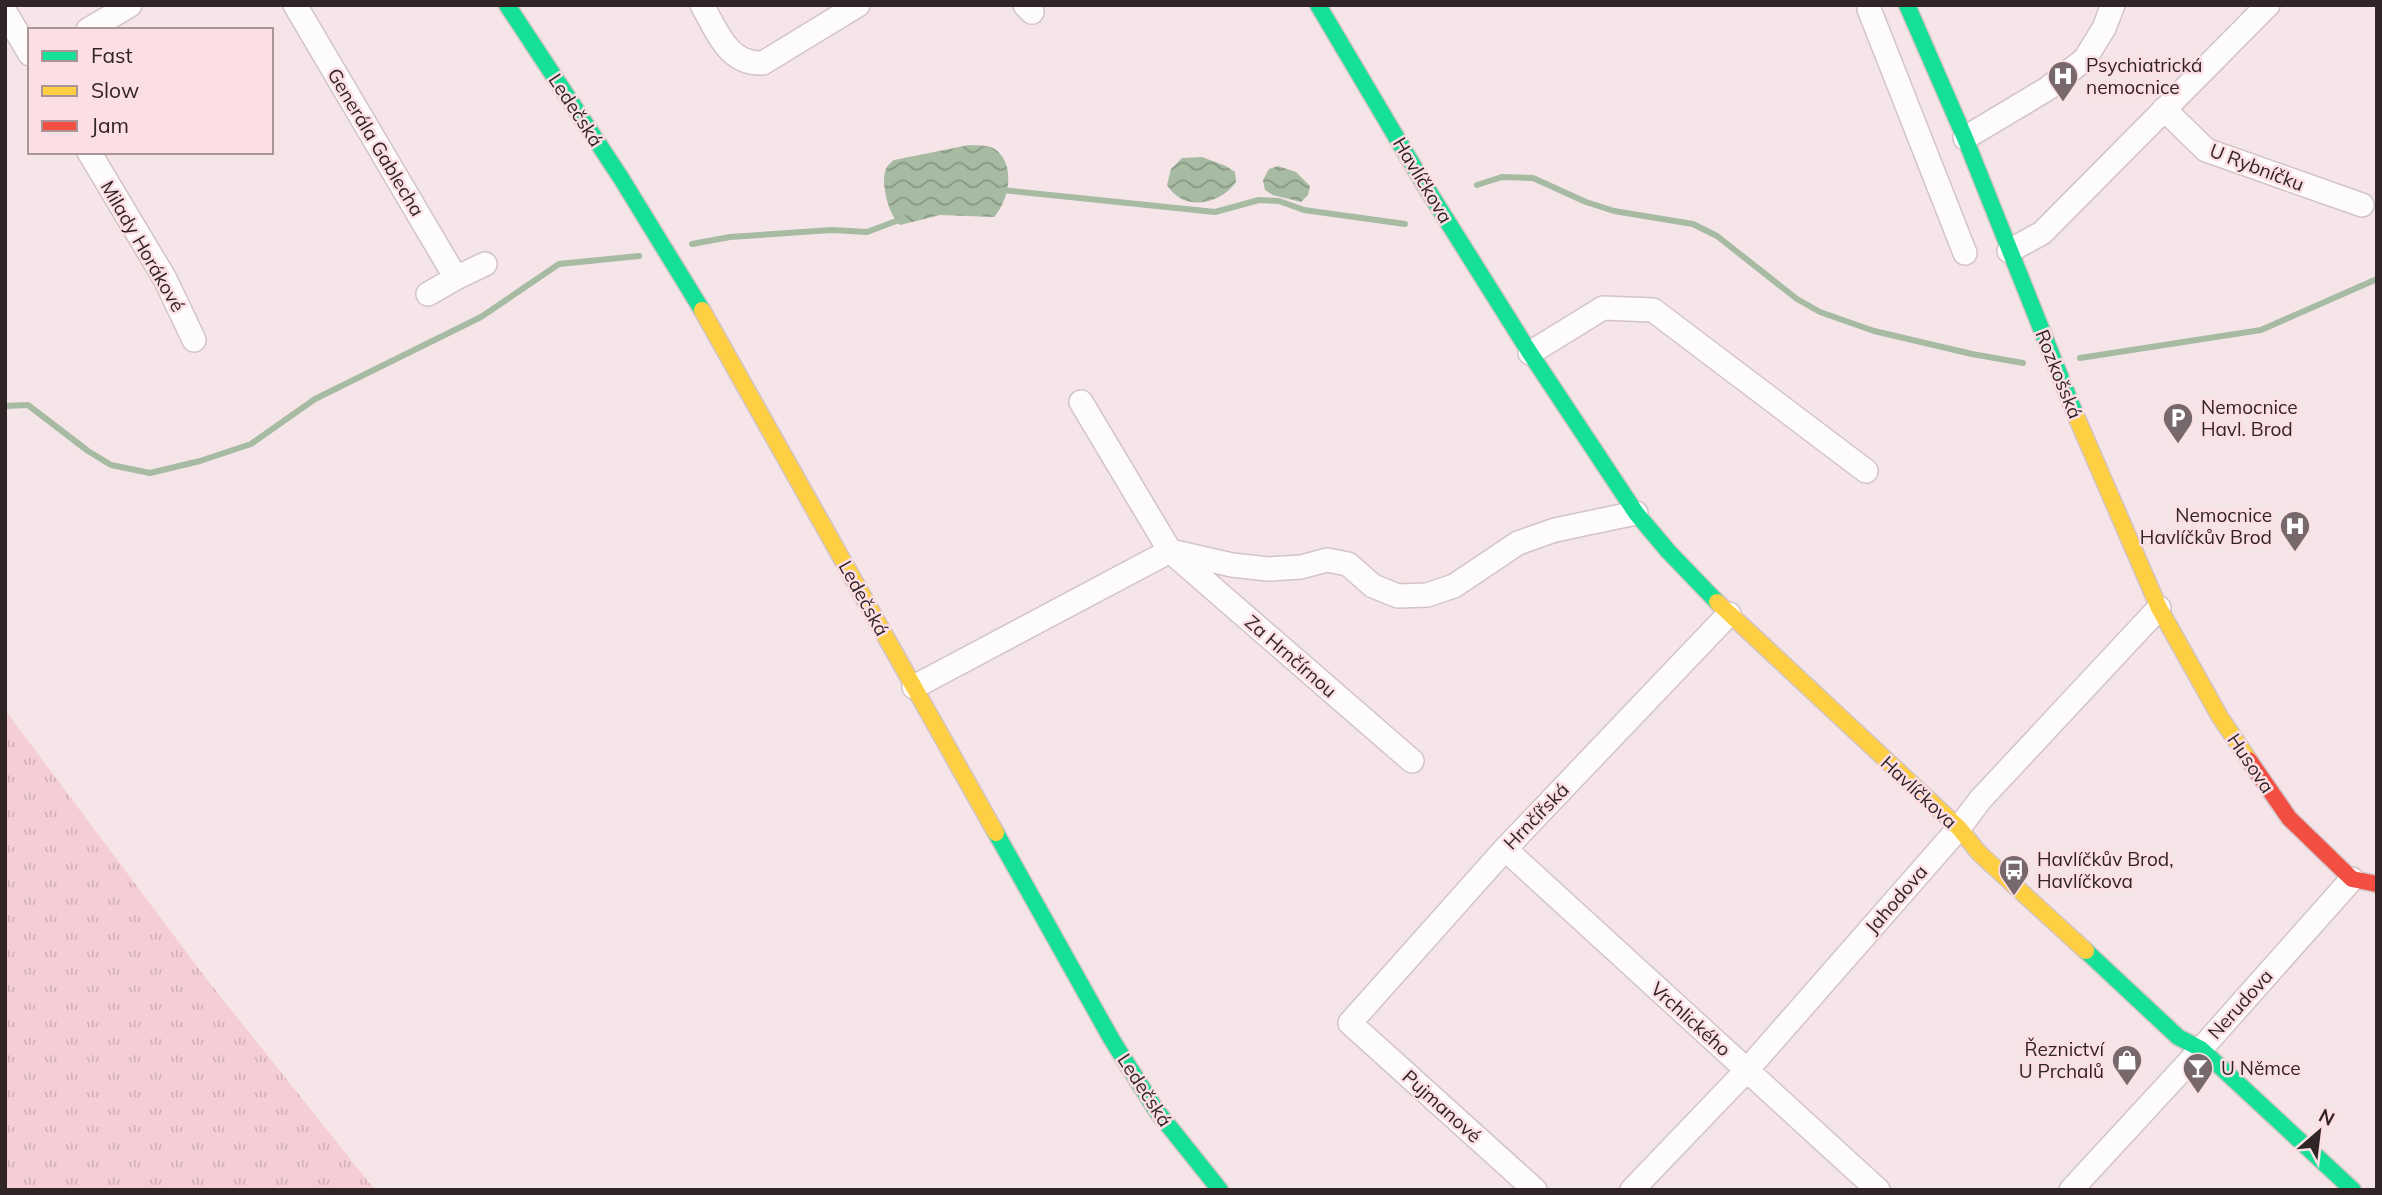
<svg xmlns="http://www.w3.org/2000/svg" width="2382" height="1195" font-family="Mulish,sans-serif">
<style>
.grass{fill:url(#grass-tufts)}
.water{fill:url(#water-waves)}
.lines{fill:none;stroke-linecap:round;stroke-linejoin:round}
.stream{stroke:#a6bba1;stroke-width:6}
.street-casing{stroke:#d2c4c7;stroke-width:26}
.fast-casing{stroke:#d2c4c7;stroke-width:19}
.slow-casing{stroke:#d2c4c7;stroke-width:19}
.jam-casing{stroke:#d2c4c7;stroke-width:19}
.street{stroke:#fefbfc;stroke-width:23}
.fast{stroke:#16e098;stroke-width:16}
.slow{stroke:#ffcf43;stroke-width:16}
.jam{stroke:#f24e42;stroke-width:16}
.labels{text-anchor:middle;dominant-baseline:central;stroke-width:5;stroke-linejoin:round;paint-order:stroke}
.poi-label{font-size:19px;fill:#312427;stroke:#fcdfe4;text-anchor:start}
.street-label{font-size:19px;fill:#312427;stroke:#fcdfe4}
</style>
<defs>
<pattern id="grass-tufts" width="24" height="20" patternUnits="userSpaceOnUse" patternTransform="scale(1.75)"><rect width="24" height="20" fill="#f5ced5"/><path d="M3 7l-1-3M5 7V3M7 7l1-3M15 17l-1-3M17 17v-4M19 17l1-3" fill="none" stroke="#d2b1b7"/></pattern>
<pattern id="water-waves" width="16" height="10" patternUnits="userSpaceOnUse" patternTransform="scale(1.75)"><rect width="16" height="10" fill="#a6bba1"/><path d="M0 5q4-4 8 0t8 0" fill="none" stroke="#889883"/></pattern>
</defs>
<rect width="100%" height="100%" fill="#f6e5e8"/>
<!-- grass -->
<path class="grass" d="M5,710L208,981L375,1190H5Z"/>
<!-- water -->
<path class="water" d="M969,145C978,146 988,144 996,150C1016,165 1009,201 994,217L940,215L900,225C889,216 880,183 886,169C887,166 891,162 894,160Z
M1202,157L1226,166L1235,172L1236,182C1220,205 1183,212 1167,185L1171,169L1182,158Z
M1278,166L1296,172L1310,186L1308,195L1301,202L1273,195L1265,190L1263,180L1269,169Z"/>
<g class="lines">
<!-- stream -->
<path class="stream" d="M1477,185L1502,177L1533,178L1586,202L1614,211L1693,224L1717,236L1797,299L1820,312L1874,331L1972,354L2023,363
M1002,190L1215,212L1259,200L1279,201L1304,210L1405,224
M692,244L730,237L832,230L867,232L899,220L902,216
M2080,358L2261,330L2377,279
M5,406L28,405L88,451L111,465L150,473L200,461L251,444L315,399L481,317L559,264L639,256"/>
<!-- street casing -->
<g class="street-casing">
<path id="street" d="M295,5L456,278L428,294
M702,5C717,31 728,65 763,63L858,5
M1025,5L1032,12
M1869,9L1965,253
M5,12L30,54
M88,30L130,5
M2164,109L2206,150L2362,205
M1965,138L2047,89L2085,59L2104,28L2113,5
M89,152L165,279L194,340
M2009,251L2042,233L2268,5
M456,278L485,264
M1530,353L1603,308L1653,310L1866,471
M1081,402L1170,551L1412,761
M914,687L1170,551L1232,565L1268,569L1301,567L1327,560L1348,564L1373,586L1398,596L1427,595L1454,586L1518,543L1555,530L1636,513
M1505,849L1878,1190
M1535,1190L1350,1023L1505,849L1729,614
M1632,1190L1747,1070L1959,828L1980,800L2159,608
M2071,1190L2201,1049L2352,879"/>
</g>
<!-- fast casing -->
<g class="fast-casing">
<path id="fast" d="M507,5L621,178L702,310
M1318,5L1424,184L1530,353L1636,513L1668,551L1717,602
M1907,5L1965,138L2076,416
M996,833L1112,1040L1156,1110L1220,1190
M2086,951L2178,1037L2201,1049L2353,1190"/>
</g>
<!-- slow casing -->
<g class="slow-casing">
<path id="slow" d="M702,310L996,833
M2076,416L2159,608L2220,717L2249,760
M1717,602L1959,828L1979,853L2086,951"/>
</g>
<!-- jam casing -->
<g class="jam-casing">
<path id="jam" d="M2249,760L2289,818L2352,879L2377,884"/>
</g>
<!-- street -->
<use href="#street" class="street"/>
<!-- fast -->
<use href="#fast" class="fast"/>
<!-- slow -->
<use href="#slow" class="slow"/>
<!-- jam -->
<use href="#jam" class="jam"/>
</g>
<!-- icons -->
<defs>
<g id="hospital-pin" transform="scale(1.575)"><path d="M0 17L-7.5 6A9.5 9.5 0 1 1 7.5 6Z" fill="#76686b" stroke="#fcdfe4"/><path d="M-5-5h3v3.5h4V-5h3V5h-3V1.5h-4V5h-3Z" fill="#fff"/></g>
<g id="parking-pin" transform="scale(1.575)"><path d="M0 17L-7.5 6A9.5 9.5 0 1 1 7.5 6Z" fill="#76686b" stroke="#fcdfe4"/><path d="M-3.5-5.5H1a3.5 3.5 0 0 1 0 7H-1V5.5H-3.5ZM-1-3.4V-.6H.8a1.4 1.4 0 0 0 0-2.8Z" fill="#fff"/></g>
<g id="bus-pin" transform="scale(1.575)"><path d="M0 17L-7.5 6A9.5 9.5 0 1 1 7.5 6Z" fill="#76686b" stroke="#fcdfe4"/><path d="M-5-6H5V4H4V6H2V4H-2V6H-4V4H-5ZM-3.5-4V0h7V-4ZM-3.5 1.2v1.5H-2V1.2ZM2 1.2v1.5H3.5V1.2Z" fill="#fff"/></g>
<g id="shop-pin" transform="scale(1.575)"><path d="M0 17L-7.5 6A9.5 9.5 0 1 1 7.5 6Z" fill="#76686b" stroke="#fcdfe4"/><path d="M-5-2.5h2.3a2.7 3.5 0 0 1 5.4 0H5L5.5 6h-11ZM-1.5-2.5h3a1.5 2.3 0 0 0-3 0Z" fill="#fff"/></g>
<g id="bar-pin" transform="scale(1.575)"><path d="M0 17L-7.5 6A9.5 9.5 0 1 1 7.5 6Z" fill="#76686b" stroke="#fcdfe4"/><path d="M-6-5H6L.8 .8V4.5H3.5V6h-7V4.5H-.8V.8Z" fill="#fff"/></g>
</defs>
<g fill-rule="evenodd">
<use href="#hospital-pin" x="2063" y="76"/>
<use href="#parking-pin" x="2178" y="418"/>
<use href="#hospital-pin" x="2295" y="526"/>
<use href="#bus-pin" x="2014" y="870"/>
<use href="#shop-pin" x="2127" y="1060"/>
<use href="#bar-pin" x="2198" y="1068"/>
</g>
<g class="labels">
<!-- poi labels -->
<g class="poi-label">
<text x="2086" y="65">Psychiatrická<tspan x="2086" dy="22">nemocnice</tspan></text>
<text x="2201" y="407">Nemocnice<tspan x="2201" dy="22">Havl. Brod</tspan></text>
<text x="2272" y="515" text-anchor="end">Nemocnice<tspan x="2272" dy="22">Havlíčkův Brod</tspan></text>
<text x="2037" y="859">Havlíčkův Brod,<tspan x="2037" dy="22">Havlíčkova</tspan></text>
<text x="2104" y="1049" text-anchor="end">Řeznictví<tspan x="2104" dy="22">U Prchalů</tspan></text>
<text x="2221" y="1068">U Němce</text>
</g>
<!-- street labels -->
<g class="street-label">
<text transform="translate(576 110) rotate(57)">Ledečská</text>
<text transform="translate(376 142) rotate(59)">Generála Gablecha</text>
<text transform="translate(2257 167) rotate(21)">U Rybníčku</text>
<text transform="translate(1423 180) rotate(59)">Havlíčkova</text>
<text transform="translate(143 246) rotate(60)">Milady Horákové</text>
<text transform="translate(2059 374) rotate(68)">Rozkošská</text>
<text transform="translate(864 598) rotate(61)">Ledečská</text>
<text transform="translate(1291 656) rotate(41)">Za Hrnčírnou</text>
<text transform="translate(2251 763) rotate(56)">Husova</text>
<text transform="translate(1919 792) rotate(43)">Havlíčkova</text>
<text transform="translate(1536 816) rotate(-46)">Hrnčířská</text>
<text transform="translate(1896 899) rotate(-49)">Jahodova</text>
<text transform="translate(2240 1004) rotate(-48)">Nerudova</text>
<text transform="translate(1691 1019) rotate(42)">Vrchlického</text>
<text transform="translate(1145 1090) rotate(57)">Ledečská</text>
<text transform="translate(1442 1106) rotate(42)">Pujmanové</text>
</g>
</g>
<!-- border -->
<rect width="2382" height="1195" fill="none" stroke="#312427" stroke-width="14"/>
<!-- legend -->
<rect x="28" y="28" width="245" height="126" fill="#fcdfe4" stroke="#ab9498" stroke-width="2"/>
<rect x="42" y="51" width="35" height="10" fill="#16e098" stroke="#ab9498" stroke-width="2"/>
<text x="91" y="63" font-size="21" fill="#312427">Fast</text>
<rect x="42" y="86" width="35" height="10" fill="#ffcf43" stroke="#ab9498" stroke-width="2"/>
<text x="91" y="98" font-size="21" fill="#312427">Slow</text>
<rect x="42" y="121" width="35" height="10" fill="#f24e42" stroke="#ab9498" stroke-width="2"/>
<text x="91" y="133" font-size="21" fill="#312427">Jam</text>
<!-- north arrow -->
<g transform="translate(2319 1132) rotate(28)" stroke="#fcdfe4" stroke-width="5" paint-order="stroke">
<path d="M0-5L12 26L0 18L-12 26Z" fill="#312427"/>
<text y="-10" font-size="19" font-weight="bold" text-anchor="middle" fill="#312427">N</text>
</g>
</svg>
